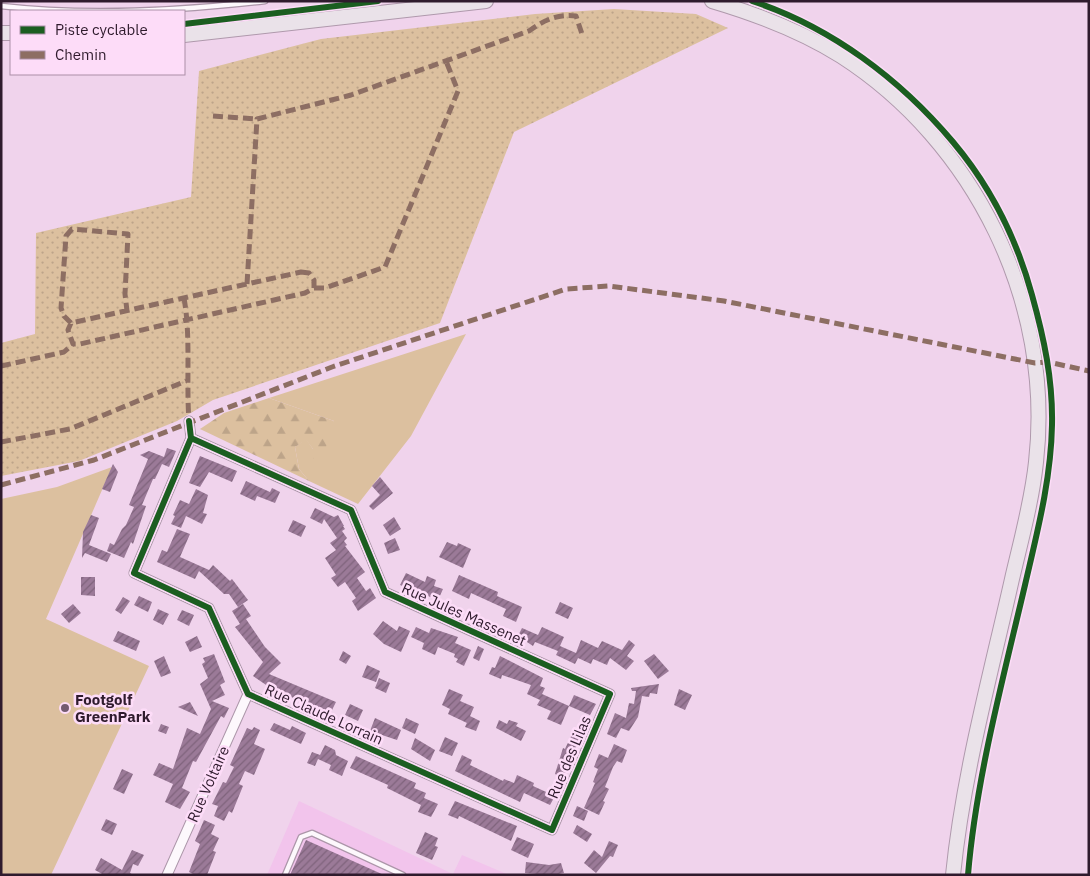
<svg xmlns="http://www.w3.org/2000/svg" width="1090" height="876" font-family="'IBM Plex Sans',sans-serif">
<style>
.built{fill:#f2c4ec}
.grass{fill:#dcc09f}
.forest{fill:url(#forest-firs)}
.garden{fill:url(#garden-dots)}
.building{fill:url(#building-hatch)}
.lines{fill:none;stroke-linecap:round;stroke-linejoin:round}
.service-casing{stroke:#ac96a9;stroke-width:7}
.minor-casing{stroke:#ac96a9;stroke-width:11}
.primary-casing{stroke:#af99ac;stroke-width:16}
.service{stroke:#fdf8fc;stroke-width:4.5}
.minor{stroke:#fdf8fc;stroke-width:9}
.primary{stroke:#eae2e9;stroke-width:14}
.quiet{stroke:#8d6e63;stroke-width:5;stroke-dasharray:10 5;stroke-linecap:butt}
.cycleway-casing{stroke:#fddcf8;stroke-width:9}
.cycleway{stroke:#1b5e20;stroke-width:6}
.poi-dot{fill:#735b70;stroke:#fddcf8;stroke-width:2}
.labels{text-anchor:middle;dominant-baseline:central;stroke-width:5;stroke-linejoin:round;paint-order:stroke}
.street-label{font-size:15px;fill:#2f1b2d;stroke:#fddcf8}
.poi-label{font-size:15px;font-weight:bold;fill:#2f1b2d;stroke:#fddcf8;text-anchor:start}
</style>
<defs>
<pattern id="forest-firs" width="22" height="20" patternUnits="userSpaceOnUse" patternTransform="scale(1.25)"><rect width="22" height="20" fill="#dcc09f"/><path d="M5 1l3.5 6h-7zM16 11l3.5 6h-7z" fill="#bda489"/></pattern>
<pattern id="garden-dots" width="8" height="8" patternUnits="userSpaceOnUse" patternTransform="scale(1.25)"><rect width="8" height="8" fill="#dcc09f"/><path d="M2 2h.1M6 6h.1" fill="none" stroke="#bda489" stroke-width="1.8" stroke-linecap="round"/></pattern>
<pattern id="building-hatch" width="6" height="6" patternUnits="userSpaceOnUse" patternTransform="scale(1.25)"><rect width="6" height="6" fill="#9b7a98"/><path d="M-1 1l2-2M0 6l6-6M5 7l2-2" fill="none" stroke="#7f637c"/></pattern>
</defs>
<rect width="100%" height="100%" fill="#f0d3ec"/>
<!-- built -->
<path class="built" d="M299,801L453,874L462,855L509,875H267Z"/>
<!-- grass -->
<path class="grass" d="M466,334L411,436L358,504L309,481L299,469L295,447L306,439L313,449L334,421L269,398Z
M112,467L46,619L149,666L51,875H1V499L57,487Z"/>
<!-- forest -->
<path class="forest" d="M269,398L334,421L321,464L313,462V449L306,440L295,447L299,469L309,481L200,429L224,413Z"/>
<!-- garden -->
<path class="garden" d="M614,9L696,14L728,28L514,132L440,323L213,400L177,421L79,461L1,476V343L35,334L36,233L191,197L199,71L321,39L535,14Z"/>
<!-- building -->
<path class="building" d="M167,448L176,451L169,467L162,464L155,479H153L142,505L146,506L133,544L131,542L124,558L107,551L110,543L114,545L122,529L126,525L134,507L129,505L148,459L140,455L149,451L164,457Z
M200,456L237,471L232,482L209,472L200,487L189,483Z
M113,464L118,472L110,492L102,489Z
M380,477L393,493L373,510L369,506L380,495L372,486Z
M246,481L270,492L272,488L280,492L275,503L257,496L255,501L240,494Z
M196,489L208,495L203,513L207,514L202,524L186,516L181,528L171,524L175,516L173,515L180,500L189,504Z
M315,508L334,517L338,515L344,526H343L345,529L342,531L347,538L344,541L347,545L345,546L365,572L357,578L366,591L370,588L376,598L358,611L352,601L356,598L345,582L338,587L331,578L336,575L325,558L336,550L330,543L337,538L324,519L322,524L310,518Z
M91,515L99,518L89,545L111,554L107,562L85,553L82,558L83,532Z
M394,517L401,529L390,536L383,525Z
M293,520L306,526L301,537L288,531Z
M177,529L190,534L180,557L209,570L213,565L230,581L232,579L248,600L238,607L229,594H224L199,571L195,579L157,562L162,550L167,552Z
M395,538L400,550L388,554L384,543Z
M447,542L457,546L458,543L471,549L463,568L439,557Z
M406,573L425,582L427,576L436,580L434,586L443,589L438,600L400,585Z
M459,575L498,592L497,596L522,607L516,622L503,616L506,609L471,593L469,599L452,591Z
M81,577H95V596L81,595Z
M139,596L152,602L148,612L134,605Z
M123,597L130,601L121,614L115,610Z
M560,602L573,608L568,619L555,613Z
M73,604L81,613L69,623L61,614Z
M243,604L251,616L246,619L265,647L281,663L269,674L336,702L331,712L275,691L253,676L263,662L235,627L240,624L232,611Z
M158,609L169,614L163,625L153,620Z
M182,610L194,615L189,626L177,620Z
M383,621L397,631L399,626L410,631L401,652L384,644L373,634Z
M416,627L429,633L431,628L458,637L455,643L471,650L464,666L456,662L458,659L454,657L455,654L438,647L435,655L422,649L424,643L411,637Z
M542,627L564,637L560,646L576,653L581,640L598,648L602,641L622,650L629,640L635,645L627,656L634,661L626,670L610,658L607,665L593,659L591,664L578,658L575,664L556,655L558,651L535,642L533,646L518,636L522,628L538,635Z
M118,631L140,641L136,651L113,641Z
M197,636L202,647L190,652L185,642Z
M478,646L484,649L479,661L473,658Z
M343,651L351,656L346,664L339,660Z
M214,654L225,682L220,685L225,695L212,701L229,708L224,718L221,716L196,762L193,761L182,788L190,792L180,809L165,802L173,784L153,775L159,763L173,769L187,728L200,734L211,709L200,684L208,678L202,664L205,662L203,658Z
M654,654L669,671L658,679L644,661Z
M164,656L171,673L161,677L154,661Z
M500,656L543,678L540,686L545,688L542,694L569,706L561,725L547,719L551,711L537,705L540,700L527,694L531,685L502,675L501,679L489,674L492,667L495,668Z
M367,665L380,671L376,682L362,677Z
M379,678L390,683L386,693L375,688Z
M659,684L657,694L650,693L649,697L642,696L638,717L629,731L621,728L616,738L607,734L615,713L626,718L629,703L634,704L636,691H632L631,688Z
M449,689L463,695L460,701L474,707L467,723L448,714L450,709L442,705Z
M679,689L692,695L685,710L674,705Z
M574,695L596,704L590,715L569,706Z
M190,702L198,716L178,707Z
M350,704L363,710L358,721L345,715Z
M470,716L480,721L476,731L465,727Z
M375,718L401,730L397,740L370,731Z
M406,718L419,724L415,734L402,728Z
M499,720L507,724L509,720L518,723L516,726L526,731L521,741L496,728Z
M274,723L290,730L292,726L306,733L301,744L270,730Z
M161,724L169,727L166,734L158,731Z
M254,727L260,730L254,744L265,749L254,775L245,771L239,784L243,786L232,813L229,811L224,821L214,816L218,806L212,804L223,782L226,783L234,767L230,765L247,728L252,730Z
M575,728L583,731L563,778L555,774L563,748L565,749Z
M445,737L458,743L452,756L439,751Z
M415,738L435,750L430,761L411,749Z
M614,744L627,750L622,763L617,761L613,767L605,787L609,789L603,801L605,802L599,815L584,808L595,783L593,782L598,769L594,767L599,754L608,758Z
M325,745L335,750L336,755L348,761L342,776L329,770L331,765L318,759L315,766L307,763L312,752L320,755Z
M462,755L472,760L470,765L503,781L504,779L514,783L517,775L534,783L533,786L555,796L550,805L524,793L520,802L455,771Z
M356,756L416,783L414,788L426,793L424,798L438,804L431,817L418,812L421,805L387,788L388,785L350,768Z
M122,769L133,774L124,794L113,789Z
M455,801L517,826L511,841L459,816L458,819L448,815Z
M577,806L588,811L584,821L573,816Z
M106,819L117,824L112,835L101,830Z
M204,820L215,825L211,834L219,838L213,851L216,852L207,875H195L189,872L200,844L195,841Z
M577,825L592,834L587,842L573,833Z
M425,832L438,838L435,846L438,847L432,860L416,853Z
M517,837L534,844L528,858L511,850Z
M306,840L384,875H290Z
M609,841L618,845L613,857L610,856L596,873L584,863L594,850L602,857Z
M132,850L144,855L138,866L133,864L130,873L133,875H104L95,870L101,858L122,870Z
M526,862L549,865L561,863L564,873L552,875L525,873Z"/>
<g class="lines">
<!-- service casing -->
<g class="service-casing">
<path id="service" d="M1,6C88,16 178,11 265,1
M285,875L301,837L312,833L403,875"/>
</g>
<!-- minor casing -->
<g class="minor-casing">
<path id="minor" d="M189,421L191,438L134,573L209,608L248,694L552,830L610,694L385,592L351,510L191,438
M167,875L248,694"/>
</g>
<!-- primary casing -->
<g class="primary-casing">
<path id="primary" d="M712,1C756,14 801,31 841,56C975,142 1054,303 1036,462C1032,501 1021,540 1012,579C990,677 963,775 953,875
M1,33H11
M184,35L486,1"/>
</g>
<!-- service -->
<use href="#service" class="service"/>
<!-- minor -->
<use href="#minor" class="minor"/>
<!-- primary -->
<use href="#primary" class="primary"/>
<!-- quiet -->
<path class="quiet" d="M213,116L257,119
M301,272L309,273L314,280V288L305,293L80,344H73L68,330L71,323Z
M247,284L257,119L351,95L529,31C544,20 557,14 576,16L582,34
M314,288H325L385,267L458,91L446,61
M184,298C191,337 186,380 189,421
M71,323L64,316L61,308L66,236L72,229L128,234L125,294L127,311
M1,366L64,352L73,344
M1,442L70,429L186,381
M1,485L94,460L332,367L566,289L609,286L724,301L1035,363L1048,362L1089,371"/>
<!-- cycleway casing -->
<g class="cycleway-casing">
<path id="cycleway" d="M752,1C831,27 900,79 953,142C990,186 1017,240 1032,295C1044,338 1053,380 1052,425C1051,480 1037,533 1025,585C1003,679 976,779 968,875
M184,24L378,1
M189,421L191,438L134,573L209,608L248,694L552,830L610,694L385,592L351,510L191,438"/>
</g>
<!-- cycleway -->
<use href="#cycleway" class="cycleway"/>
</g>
<!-- markers -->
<circle class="poi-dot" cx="65" cy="708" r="5"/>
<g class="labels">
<!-- street labels -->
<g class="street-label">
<text transform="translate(464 614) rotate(24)">Rue Jules Massenet</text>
<text transform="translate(324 714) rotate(24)">Rue Claude Lorrain</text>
<text transform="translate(569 757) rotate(-67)">Rue des Lilas</text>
<text transform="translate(208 784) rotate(-66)">Rue Voltaire</text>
</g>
<!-- poi labels -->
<g class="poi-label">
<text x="75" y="699">Footgolf<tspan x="75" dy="17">GreenPark</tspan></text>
</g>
</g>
<!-- border -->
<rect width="1090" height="876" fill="none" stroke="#2f1b2d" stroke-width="5"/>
<!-- legend -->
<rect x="10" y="10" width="175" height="65" fill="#fddcf8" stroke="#ab8fa7"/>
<rect x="20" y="26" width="25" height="8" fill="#1b5e20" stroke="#ab8fa7"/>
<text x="55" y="35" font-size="15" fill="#2f1b2d">Piste cyclable</text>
<rect x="20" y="51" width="25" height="8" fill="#8d6e63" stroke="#ab8fa7"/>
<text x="55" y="60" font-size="15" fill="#2f1b2d">Chemin</text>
</svg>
